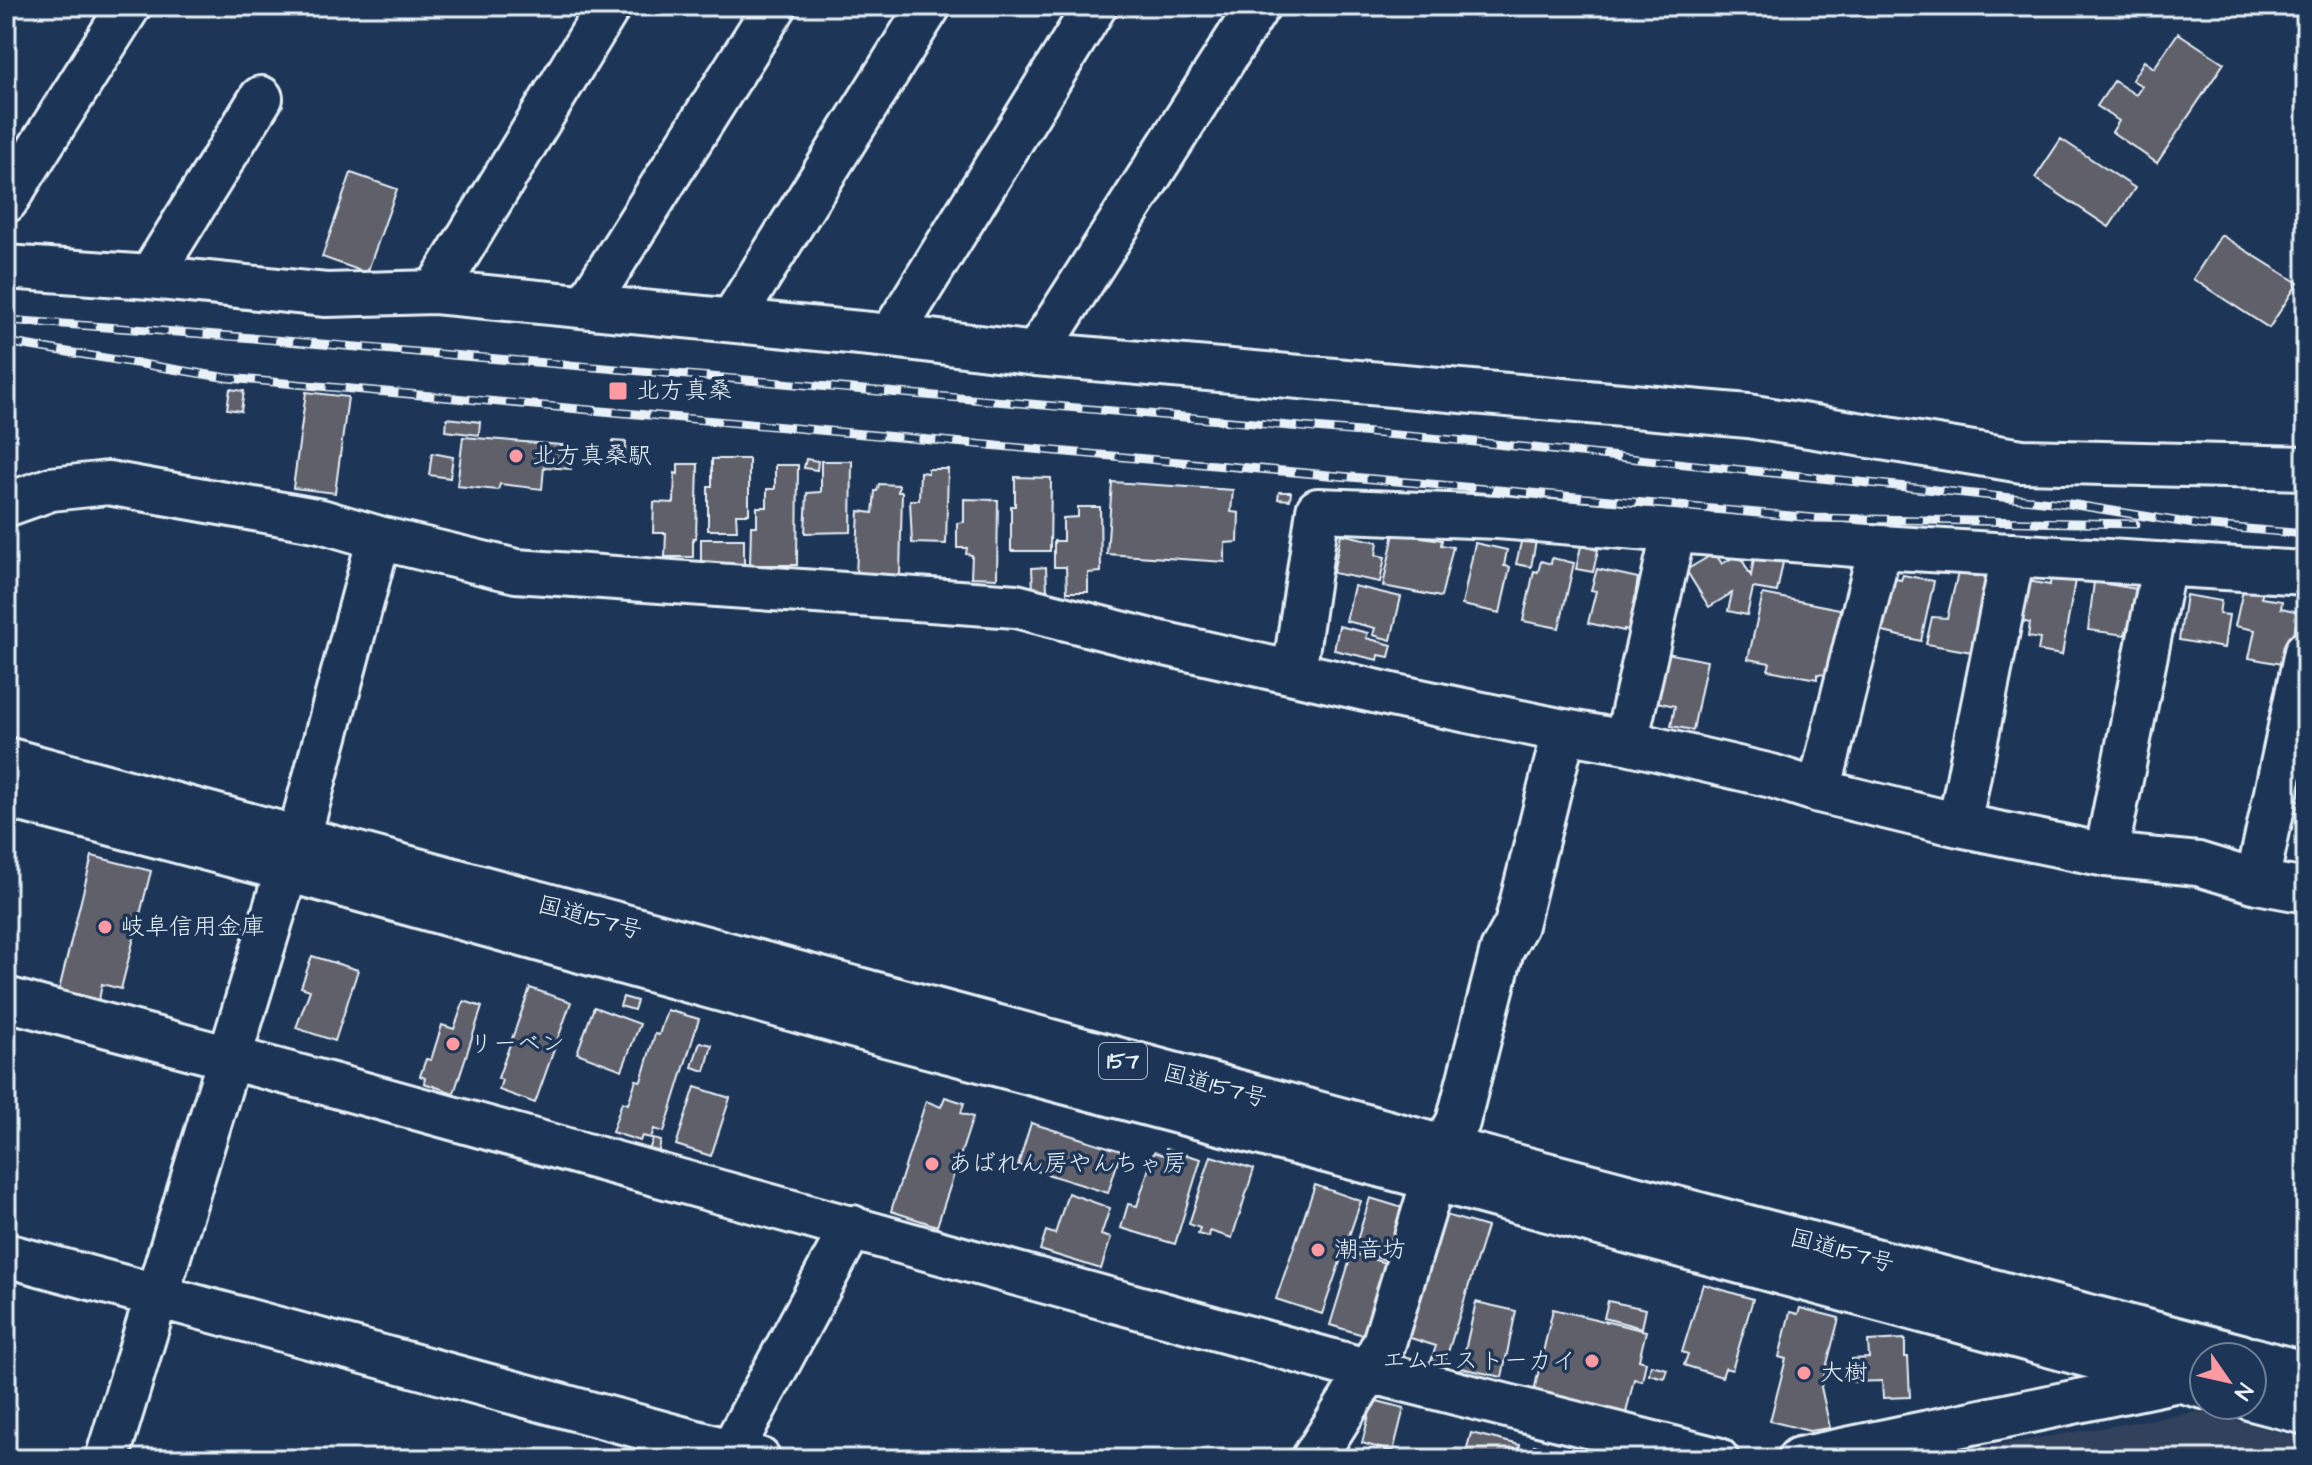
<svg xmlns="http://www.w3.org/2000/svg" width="2312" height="1465" font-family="'Architects Daughter','Klee One',sans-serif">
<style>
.built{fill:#31425d}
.building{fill:#60606a;stroke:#e8f1f8;stroke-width:2}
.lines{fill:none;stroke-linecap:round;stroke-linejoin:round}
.minor-casing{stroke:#e8f1f8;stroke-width:48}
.trunk-casing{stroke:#e8f1f8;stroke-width:50}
.minor{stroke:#1d3557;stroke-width:42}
.trunk{stroke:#1d3557;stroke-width:44}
.rail-casing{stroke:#e8f1f8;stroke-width:9}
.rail{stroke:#1d3557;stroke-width:6;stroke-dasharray:18;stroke-linecap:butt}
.poi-dot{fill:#ff9aa2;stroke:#1d3557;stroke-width:3}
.labels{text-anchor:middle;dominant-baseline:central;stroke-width:7;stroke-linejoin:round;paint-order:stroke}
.shield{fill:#1d3557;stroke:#abb9c8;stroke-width:2}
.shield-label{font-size:22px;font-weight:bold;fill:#e8f1f8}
.poi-label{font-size:24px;fill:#e8f1f8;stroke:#1d3557;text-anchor:start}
.street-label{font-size:24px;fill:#e8f1f8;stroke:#1d3557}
</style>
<rect width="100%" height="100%" fill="#1d3557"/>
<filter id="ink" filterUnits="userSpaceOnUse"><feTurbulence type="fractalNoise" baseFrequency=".0125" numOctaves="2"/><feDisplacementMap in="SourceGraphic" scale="16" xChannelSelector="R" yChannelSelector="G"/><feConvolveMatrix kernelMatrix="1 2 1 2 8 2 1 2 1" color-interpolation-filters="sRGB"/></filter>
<g filter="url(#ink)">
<!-- built -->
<path class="built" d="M2202,1411L2306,1440V1459H1913Z"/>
<!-- building -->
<path class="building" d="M2178,33L2224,63L2157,163L2112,132L2119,121L2097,106L2114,81L2136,95L2142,86L2132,80L2144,61L2154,68Z
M2061,139L2135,188L2109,227L2035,178Z
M351,173L397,189L367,273L322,257Z
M2221,235L2298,283L2269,328L2193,279Z
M230,389L244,391L241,411L227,409Z
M306,392L348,397L335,493L293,488Z
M447,418L480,422L479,435L446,431Z
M463,437L573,446L571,469L544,467L542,489L500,484L498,490L457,486Z
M613,441L626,442L625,454H612Z
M432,453L453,457L450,478L429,475Z
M712,459H749V514H736L737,530H708V486H712Z
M806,459L818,461L817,470L804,468Z
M821,461H852L851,532L805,533L807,493L821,492Z
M678,464H698L696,538H693V557H665L666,533H653L654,502L674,503L675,473L678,474Z
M775,465H798L797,565H750L751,526H757V507H767V489H775Z
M928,469H948L946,544L912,543L910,500H919L920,472L928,473Z
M1015,477L1051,478L1050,551H1011V506H1015Z
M1112,482L1233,490L1231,512L1239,513L1238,542L1225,543V562L1107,554Z
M879,484L899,485L898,492H902L900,576L856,574L859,511L873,513L875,491H877Z
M1279,492H1291L1290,500L1278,499Z
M964,499L998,500L997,578L971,577L972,555L966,554L967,548H957V523L964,522Z
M1078,507H1100L1101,572L1088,573V592H1067L1066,567H1054V541H1063V518L1078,517Z
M1394,533L1442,540L1441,545L1453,547L1441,597L1383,586Z
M1341,534L1378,542L1376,555L1385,557L1380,582L1333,573Z
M1522,538L1536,541L1531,567L1516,564Z
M701,539H744V564L701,563Z
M1475,543L1507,550L1504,566L1510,567L1500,613L1462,605Z
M1581,546L1598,550L1593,572L1576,569Z
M1715,553L1722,564L1739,554L1751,576L1754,558L1783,562L1777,592L1753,588L1747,615L1728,611L1732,593L1709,607L1686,570Z
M1552,558L1574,563L1559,628L1523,621L1534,571L1538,572L1541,561L1551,564Z
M1046,567L1047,590L1033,591L1032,568Z
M1597,569L1638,578L1635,596L1645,598L1635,631L1624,629V631L1588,623L1596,591L1591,590Z
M1958,573L1993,579L1978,653L1926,644L1932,617L1947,618Z
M1903,575L1934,581L1921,641L1871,629L1890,578L1901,580Z
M2051,576L2075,580L2062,655L2038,651L2040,639L2028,637L2030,623L2020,621L2027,581L2050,585Z
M2094,582L2143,590L2137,629L2127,628L2125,635L2088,630Z
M1354,586L1401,597L1391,640L1373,635L1375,628L1346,621Z
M2243,590L2263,592L2261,598L2282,601L2281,608L2299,612L2287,665L2249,658L2255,630L2235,626Z
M1763,594L1840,609L1838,625L1843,627L1828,675L1817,674V679L1768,670L1770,663L1748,659Z
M2186,595L2221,601L2219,614L2229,615L2224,648L2179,640Z
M1339,626L1368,633L1366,638L1392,645L1389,657L1379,655L1378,660L1334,650Z
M1662,652L1707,661L1693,730L1671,726L1675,706L1652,701Z
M92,856L151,871L121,989L102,984L99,1000L88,997L87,1001L58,994Z
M312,956L358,970L335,1041L296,1028L310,990L301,987Z
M530,988L571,1002L535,1103L499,1090L502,1080L498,1078Z
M623,997L637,1001L634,1010L620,1006Z
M464,1001L482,1007L454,1093L424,1083L425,1078L420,1076L426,1059L431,1060L442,1025L454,1029Z
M594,1007L640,1024L622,1070L577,1053Z
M667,1010L699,1019L664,1132L654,1129L651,1138L642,1136L640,1141L612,1132L622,1102L628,1104L636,1080L641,1081L655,1034L659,1035Z
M700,1042L712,1045L705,1071L692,1067Z
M695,1087L730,1098L711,1156L676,1145Z
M945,1097L964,1103L961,1113L973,1117L937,1226L891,1211L926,1101L941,1107Z
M1031,1123L1121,1151L1108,1193L1018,1165Z
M653,1139L661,1141L658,1153L649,1150Z
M1166,1149L1201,1159L1175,1244L1121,1228L1128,1204L1137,1206L1154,1152L1164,1155Z
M1211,1156L1254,1169L1232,1238L1210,1231L1209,1237L1198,1234L1200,1228L1189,1224Z
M1315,1185L1361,1201L1322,1314L1276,1299Z
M1068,1193L1110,1208L1101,1235L1111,1238L1101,1269L1040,1250L1046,1231L1055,1234Z
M1370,1198L1403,1208L1394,1263L1354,1250Z
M1442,1214L1487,1227L1444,1365L1431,1361L1436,1346L1404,1336Z
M1352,1253L1392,1265L1370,1337L1330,1325Z
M1703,1284L1753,1299L1732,1370L1725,1368L1722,1377L1684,1365L1688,1354L1682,1352Z
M1608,1301L1646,1309L1642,1328L1604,1318Z
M1476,1302L1516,1311L1502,1377L1461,1368Z
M1800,1308L1839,1318L1821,1387L1830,1428L1809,1431L1770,1421L1786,1359L1779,1357L1790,1312L1798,1314Z
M1553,1309L1646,1331L1639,1360L1646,1362L1642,1381L1634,1379L1626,1413L1534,1391Z
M1905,1339V1357H1908L1910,1397L1883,1398L1882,1381L1853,1382L1852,1359L1869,1358L1868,1341Z
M1651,1365L1667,1369L1664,1378L1649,1374Z
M1373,1400L1404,1408L1393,1452L1362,1443Z
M1471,1433L1520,1445L1516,1459H1464Z
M1534,1445L1571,1456L1570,1459H1530Z
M1356,1450L1369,1459H1350Z"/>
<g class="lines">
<!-- minor casing -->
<g class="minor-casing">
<path id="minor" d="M6,201L129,6
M6,267L150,277L326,295L435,292L891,336L1036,354L1748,416L2022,461L2306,468
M150,277L261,98
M435,292L609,6
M586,306L775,6
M732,320L929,6
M891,336L1095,6
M1036,354L1258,6
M6,505L51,489L108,483L321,521L379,538L516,571L1016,606L1152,641L1396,696L1564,731L1626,742L1772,776L1819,791L1959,825L2106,855L2198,864L2257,882L2306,891
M1294,673L1318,510L1498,517L1880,547L2306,573
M1626,742L1674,530
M1819,791L1880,547
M1959,825L2013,555
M298,841L379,538
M2106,855L2164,564
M2257,882L2306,652
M6,999L332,1085L1369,1371L1717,1459
M6,1255L759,1459
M107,1459L287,869
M727,1459L852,1227
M1313,1459L1369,1371L1384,1343L1443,1148L1458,1122L1502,950L1516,925L1564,731
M1799,1459L2179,1380"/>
</g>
<!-- trunk casing -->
<g class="trunk-casing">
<path id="trunk" d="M6,760L1443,1148L2241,1357
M6,795L287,869L885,1034L1433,1178L2204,1386
M2252,1360L2306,1375
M2252,1398L2306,1412"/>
</g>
<!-- minor -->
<use href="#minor" class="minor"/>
<!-- trunk -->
<use href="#trunk" class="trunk"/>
<!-- rail casing -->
<g class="rail-casing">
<path id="rail" d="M6,320L205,334L1466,441L2070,504L2200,525L2306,534
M6,342L228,378L1815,518L2136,524"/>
</g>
<!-- rail -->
<use href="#rail" class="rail"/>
</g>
</g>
<!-- markers -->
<g class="poi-dot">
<rect x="608" y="381" width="20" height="20" rx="4"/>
<circle cx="516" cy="456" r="8"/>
<circle cx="105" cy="927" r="8"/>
<circle cx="453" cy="1044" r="8"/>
<circle cx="932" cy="1164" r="8"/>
<circle cx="1318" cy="1250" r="8"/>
<circle cx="1592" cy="1361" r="8"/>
<circle cx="1804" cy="1373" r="8"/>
</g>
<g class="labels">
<!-- shield labels -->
<rect class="shield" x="1099" y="1043" width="48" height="36" rx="6"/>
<g class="shield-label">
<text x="1123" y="1061">157</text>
</g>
<!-- poi labels -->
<g class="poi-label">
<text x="636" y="391">北方真桑</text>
<text x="532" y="456">北方真桑駅</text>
<text x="121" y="927">岐阜信用金庫</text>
<text x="469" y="1044">リーベン</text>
<text x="948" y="1164">あばれん房やんちゃ房</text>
<text x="1334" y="1250">潮音坊</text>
<text x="1576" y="1361" text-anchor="end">エムエストーカイ</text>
<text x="1820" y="1373">大樹</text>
</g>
<!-- street labels -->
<g class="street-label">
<text transform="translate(590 918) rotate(15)">国道157号</text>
<text transform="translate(1215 1086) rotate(15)">国道157号</text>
<text transform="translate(1842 1251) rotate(15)">国道157号</text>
</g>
</g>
<!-- margin -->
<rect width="2312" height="1465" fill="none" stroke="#1d3557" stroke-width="32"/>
<rect x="16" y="16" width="2280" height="1433" fill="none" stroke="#e8f1f8" stroke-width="3" filter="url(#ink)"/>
<!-- north arrow -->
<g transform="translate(2228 1381) rotate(124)"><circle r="38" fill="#1d3557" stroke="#6e8097" stroke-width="2"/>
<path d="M0-6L14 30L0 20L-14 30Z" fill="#ff9aa2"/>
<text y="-12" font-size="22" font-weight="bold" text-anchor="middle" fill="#e8f1f8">N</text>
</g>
</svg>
